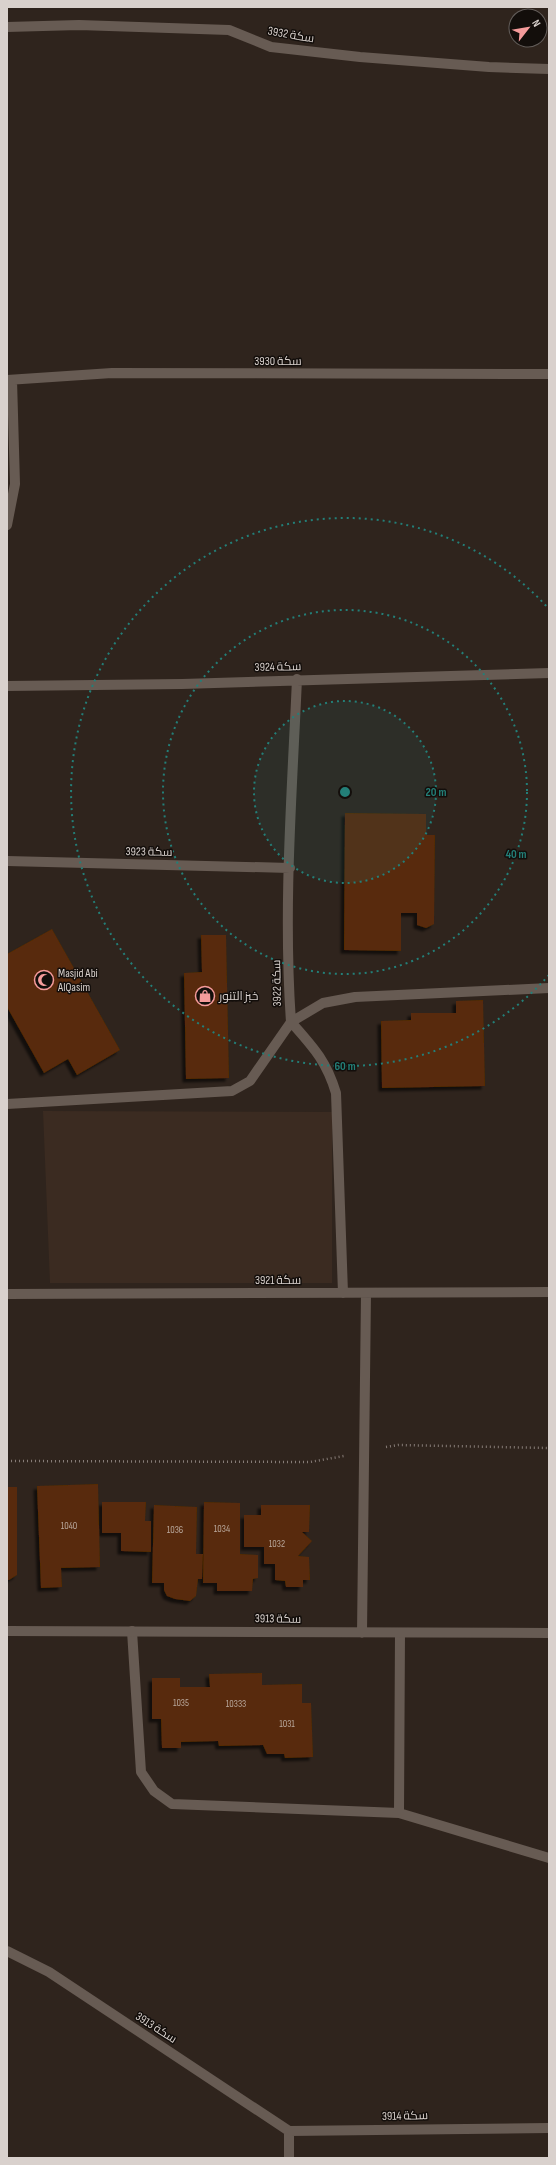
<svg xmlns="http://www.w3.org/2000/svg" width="556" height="2165" font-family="'Sofia Sans Condensed',Cairo,sans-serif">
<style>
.built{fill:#3b2b21}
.building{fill:#582c07;filter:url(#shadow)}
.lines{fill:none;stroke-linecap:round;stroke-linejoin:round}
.path{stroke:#867c77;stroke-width:2.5;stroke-dasharray:1 3;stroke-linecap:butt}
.lane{stroke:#675b53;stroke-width:10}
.street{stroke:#675b53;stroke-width:10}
.ring{fill:none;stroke:#237f78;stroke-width:2;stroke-dasharray:2 4}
.labels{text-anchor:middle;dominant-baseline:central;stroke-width:3;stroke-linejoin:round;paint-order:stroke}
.number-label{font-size:10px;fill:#b9a89c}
.street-label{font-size:12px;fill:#d9d1cd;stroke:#130e0b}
.poi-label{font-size:12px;fill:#d9d1cd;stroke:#130e0b;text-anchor:start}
.centre{fill:#237f78;stroke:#130e0b;stroke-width:2}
.ring-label{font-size:12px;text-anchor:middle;font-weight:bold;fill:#237f78;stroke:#130e0b;stroke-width:3;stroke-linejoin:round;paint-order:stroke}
</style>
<defs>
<filter id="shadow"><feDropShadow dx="-3.5" dy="3.5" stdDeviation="1" flood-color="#0009"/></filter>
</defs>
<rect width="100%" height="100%" fill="#2f241d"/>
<!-- built -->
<path class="built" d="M43,1111L332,1112V1283H50Z"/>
<!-- building -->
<path class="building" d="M345,813L426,814V835H435L434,924L426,928L417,925V913H401V951L344,950Z
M52,929L120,1050L77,1075L68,1059L44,1073L7,1007V954Z
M201,935H226L229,1078L186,1079L184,973L202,972Z
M483,1000L485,1086L382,1088L381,1021L411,1020V1013H456V1001Z
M98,1484L100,1567L61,1568L62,1587L41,1588L37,1486Z
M7,1487H17V1575L9,1580H7Z
M102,1502H146L145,1521H151V1552L121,1551V1533H102Z
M204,1502L240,1503V1554L258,1555V1578L253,1579L252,1591H217V1583H203Z
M154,1505L197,1507L196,1554H203L202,1579H198L196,1596L190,1601L175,1599L167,1596L164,1590V1583H152Z
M261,1505H310L309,1532H302L312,1541L298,1556L309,1557L310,1580H303V1587H286L285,1581L275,1580V1564H264V1547H244V1515H261Z
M262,1673V1685L302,1684V1703H311L313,1757L285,1758L284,1754H267L263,1745L219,1746L218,1741L181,1742V1748H162L161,1719H152V1678H180V1687H210L209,1674Z"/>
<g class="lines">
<!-- path -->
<path class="path" d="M386,1447L398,1445L549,1448
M7,1461L310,1462L344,1456"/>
<!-- lane -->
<path class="lane" d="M132,1631L141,1772L154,1791L172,1804L399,1813L549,1858
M399,1813L400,1633"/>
<!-- street -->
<path class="street" d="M7,27L79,25L229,30L271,47L360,57L489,67L549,69
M7,380L112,373L549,374
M7,525L15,484L12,380
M7,686L182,684L549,673
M7,861L290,868
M291,1022C283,908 292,793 297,679
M291,1022C313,1047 326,1060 336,1093L343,1293
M7,1104L232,1091L250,1081L291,1022L323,1003L355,997L549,988
M7,1294L549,1292
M7,1631L549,1633
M362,1633L366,1293
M7,1951L49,1972L289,2131
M289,2158V2131L549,2128"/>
</g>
<!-- distance rings -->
<circle cx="345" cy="792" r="91" fill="#237f78" fill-opacity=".12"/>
<g class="ring">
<circle cx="345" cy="792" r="91"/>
<circle cx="345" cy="792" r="182"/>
<path d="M549 975A274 274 0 1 1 549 609"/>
</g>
<!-- icons -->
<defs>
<g id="mosque-ring" transform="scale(1)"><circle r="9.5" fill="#130e0b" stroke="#f59b9b" stroke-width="1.5"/><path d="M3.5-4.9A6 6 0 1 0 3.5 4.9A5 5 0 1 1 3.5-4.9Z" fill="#f59b9b"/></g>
<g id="shop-ring" transform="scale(1)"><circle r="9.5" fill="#130e0b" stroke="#f59b9b" stroke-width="1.5"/><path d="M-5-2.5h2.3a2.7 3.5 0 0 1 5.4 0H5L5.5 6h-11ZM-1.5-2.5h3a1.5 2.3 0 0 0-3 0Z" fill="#f59b9b"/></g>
</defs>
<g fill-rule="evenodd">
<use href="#mosque-ring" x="44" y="980"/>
<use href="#shop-ring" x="205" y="996"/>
</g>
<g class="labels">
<!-- number labels -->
<g class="number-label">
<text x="69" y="1526">1040</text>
<text x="222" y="1529">1034</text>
<text x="175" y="1530">1036</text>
<text x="277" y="1544">1032</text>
<text x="181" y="1703">1035</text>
<text x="236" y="1704">10333</text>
<text x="287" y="1724">1031</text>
</g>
<!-- street labels -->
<g class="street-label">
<text transform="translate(291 35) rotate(10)">سكة 3932</text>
<text x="278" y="361">سكة 3930</text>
<text transform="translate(278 667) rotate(-1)">سكة 3924</text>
<text transform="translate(149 852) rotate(1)">سكة 3923</text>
<text transform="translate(277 983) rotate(-91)">سكة 3922</text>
<text x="278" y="1280">سكة 3921</text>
<text transform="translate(278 1619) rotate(1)">سكة 3913</text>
<text transform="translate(156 2028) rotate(33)">سكة 3913</text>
<text transform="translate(405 2116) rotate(-1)">سكة 3914</text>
</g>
<!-- poi labels -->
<g class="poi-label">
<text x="58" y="973">Masjid Abi<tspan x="58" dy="14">AlQasim</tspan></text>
<text x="219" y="996">خبز التنور</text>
</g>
</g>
<circle cx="345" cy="792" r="6" class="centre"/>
<g class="ring-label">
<text x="436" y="796">20 m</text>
<text x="516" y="858">40 m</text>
<text x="345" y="1070">60 m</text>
</g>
<!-- border -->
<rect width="556" height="2165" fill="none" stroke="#d9d1cd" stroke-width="16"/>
<!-- north arrow -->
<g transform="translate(528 28) rotate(59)"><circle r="19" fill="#130e0b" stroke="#625c59"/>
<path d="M0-3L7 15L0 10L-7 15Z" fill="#f59b9b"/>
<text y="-6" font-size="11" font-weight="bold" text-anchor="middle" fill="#d9d1cd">N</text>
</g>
</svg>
